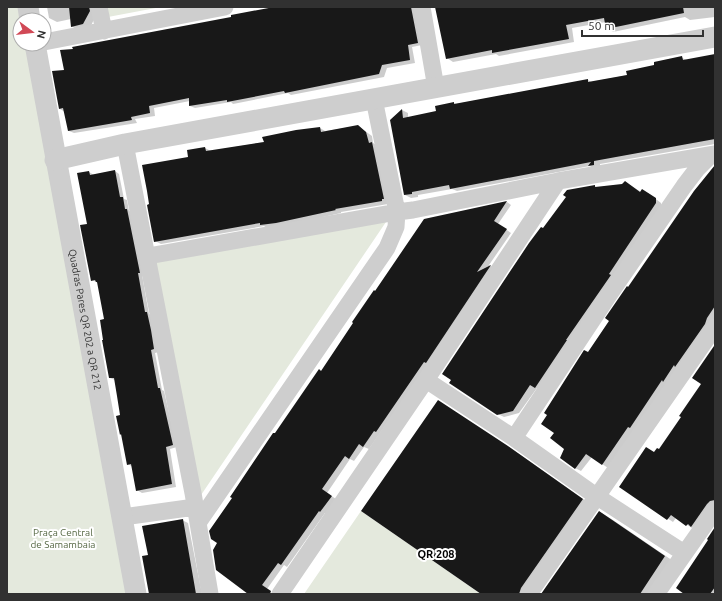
<svg xmlns="http://www.w3.org/2000/svg" width="722" height="601" font-family="Ubuntu,sans-serif">
<style>
.green{fill:#e4e9dd}
.shadow{fill:#0003}
.building{fill:#181818}
.lines{fill:none;stroke-linecap:round;stroke-linejoin:round}
.minor{stroke:#cecece;stroke-width:17}
.tertiary{stroke:#cecece;stroke-width:21}
.labels{text-anchor:middle;dominant-baseline:central;stroke-width:4;stroke-linejoin:round;paint-order:stroke}
.street-label{font-size:10px;fill:#313131;stroke:#fff}
.park-label{font-size:10px;fill:#556743;stroke:#fff}
.neighbourhood-label{font-size:11px;font-weight:bold;fill:#000;stroke:#fff}
</style>
<rect width="100%" height="100%" fill="#fff"/>
<!-- green -->
<path class="green" d="M7,7H23L20,20V44H30L130,594H7Z
M107,7H161L108,17Z
M388,219L199,498L153,263Z
M361,511L481,594H304Z"/>
<!-- shadow -->
<path class="shadow" d="M47,7H94L96,15L90,28L78,30L71,26V19L57,22L49,18Z
M278,7H415L422,45L412,47L415,63L387,68L384,77L291,95L288,93L233,104L231,102L195,108L190,106V101L154,108L155,116L135,119L137,123L74,133L69,131L65,112L60,109L53,72L65,71L74,50L232,18Z
M437,7H715V17L690,20L685,17L613,32L607,28L606,22L572,28L574,42L499,56L496,54L453,62L447,58Z
M715,55V144L600,164V168L594,169L590,166L457,191L452,189L418,195V197L411,198L405,195L402,110L408,113V118L438,112L454,103L456,104L588,80L591,82L628,75L682,58L687,60Z
M358,126L372,136L373,143L378,146L388,204L341,212V213L283,226L267,228L264,226L161,244L155,241L189,158L205,148L211,151L265,142L320,128L325,131Z
M715,167V323L608,468L592,457L581,471L575,468L566,449L555,432L588,353L694,191Z
M115,171L119,174L124,199L127,200L129,211L132,212L144,275H142L149,314L152,315L159,352L155,353L162,390L164,391L177,447L170,449L176,487L142,493L137,490L133,467L128,464L122,435L121,434L122,415L115,380L110,378L104,341L105,320L98,283L92,280L88,225L89,172L94,175Z
M630,185L641,192L648,193L661,203V207L542,390L537,388L519,413L504,417L498,414L543,230L595,186L597,188Z
M507,202L511,205L498,224L511,233L489,265L495,268L369,449L364,447L354,461L350,459L327,493L336,499L326,514L325,513L287,567L284,565L267,589L268,594H250L275,435L322,372L424,220Z
M715,346V477L710,484L715,488V505L692,528L676,518L673,522L620,487L654,453L660,450L703,384L693,378Z
M438,401L522,456L596,508L536,594H482Z
M600,512L613,520L679,565L659,594H542Z
M182,520L188,523L202,594H150L149,556Z
M715,529V594H686L710,540Z"/>
<!-- building -->
<path class="building" d="M69,7H89L90,11L83,24L71,27Z
M274,7H411L418,43L408,45L410,60L382,65L379,74L285,93L284,91L227,102V100L189,106V98L149,106L150,113L131,117L132,120L68,131L63,108L59,109L52,71L64,70L60,50L73,49L72,47L231,17V15Z
M435,7H683L684,13L606,29L604,18L566,25L569,39L492,53V50L446,59Z
M715,54V139L594,161V165L588,166L591,162L450,189L449,185L412,192V194L404,195L390,120L402,109L403,118L436,111L435,106L454,102V104L588,79V82L627,75L626,71L654,65V62L682,56L683,60Z
M358,125L366,132L369,143L372,142L384,199H382V201L335,209L336,210L276,223L260,225V223L154,242L147,205L149,204L147,191L142,165L188,157L187,150L205,147L206,151L264,142L262,137L296,130L320,127L321,132Z
M715,165V306L707,318L705,324L675,367L674,365L663,382L662,380L630,428L628,427L602,465L586,454L575,469L560,458L564,449L550,438L554,433L541,424L547,415L544,413L584,350L588,352L609,321L605,318L627,286L628,287L694,191Z
M115,170L120,197H123L125,209H127L140,273H138L145,312H147L151,330L154,349L151,350L158,388H160L173,445L166,447L172,484L136,491L131,464L127,465L121,434L120,435L116,416L120,415L117,396L114,378H109L102,340H103L100,320L104,319L97,282H96L95,280L91,281L80,225L87,224L77,173L89,171L90,175Z
M625,181L640,192L642,189L656,198V203L609,274L611,275L566,340H567L535,388L530,385L513,411L497,415L449,383L451,380L442,374L529,243L541,227L543,228L566,197L563,195L567,190L595,185V187L622,184Z
M507,201L494,221L507,229L477,272L491,265L426,363L424,362L376,432L374,431L363,447L359,444L349,459L345,456L322,489L332,496L320,512L319,511L281,565L278,563L262,585L271,591L270,594H248L216,570L213,550L217,543L211,539L209,531L232,498L230,497L273,433H275L319,369L321,371L353,323L352,322L374,290L375,291L424,219Z
M714,346L715,500L710,501L707,504L691,527L688,524L686,526L671,515L667,520L619,487L646,447L654,452L657,448L659,449L681,417L679,416L701,384L692,378Z
M438,400L508,446L583,499L521,588L519,594H481L361,511Z
M599,511L665,556L640,594H541Z
M183,519L196,594H149L142,556L148,555L142,526Z
M715,527V587L710,594H684L676,588L708,540L707,539Z"/>
<g class="lines">
<!-- minor -->
<path class="minor" d="M99,7L104,31
M422,7L436,88
M44,42L225,7
M125,144L193,493L210,594
M148,256L397,212L413,210L558,181L715,154
M426,380L514,438L596,496L684,553
M514,438L609,295L684,186L697,169L711,155
M123,517L195,507
M198,523L387,248L396,227L397,212L374,99
M280,594L426,380L558,181
M529,594L715,327
M656,594L715,510"/>
<!-- tertiary -->
<g class="tertiary">
<path d="M28,7L30,20"/>
<path id="s1" d="M35,44L136,594"/>
<path d="M55,160L125,144L715,37"/>
</g>
</g>
<g class="labels">
<!-- street labels -->
<g class="street-label">
<text stroke="none"><textPath href="#s1" startOffset="280">Quadras Pares QR 202 a QR 212</textPath></text>
</g>
<!-- park labels -->
<g class="park-label">
<text x="63" y="532">Praça Central<tspan x="63" dy="12">de Samambaia</tspan></text>
</g>
<!-- neighbourhood labels -->
<g class="neighbourhood-label">
<text x="436" y="554">QR 208</text>
</g>
</g>
<!-- border -->
<rect width="722" height="601" fill="none" stroke="#313131" stroke-width="16"/>
<!-- north arrow -->
<g transform="translate(32 32) rotate(105)"><circle r="19" fill="#ffffff" stroke="#adadad"/>
<path d="M0-3L7 15L0 10L-7 15Z" fill="#d14956"/>
<text y="-6" font-size="11" font-weight="bold" text-anchor="middle" fill="#313131">N</text>
</g>
<!-- scale -->
<path d="M582 30v6h121v-6" fill="none" stroke="#313131" stroke-width="2"/>
<text x="588" y="30" font-size="12" fill="#313131" stroke="#ffffff" stroke-width="3" paint-order="stroke">50 m</text>
</svg>
